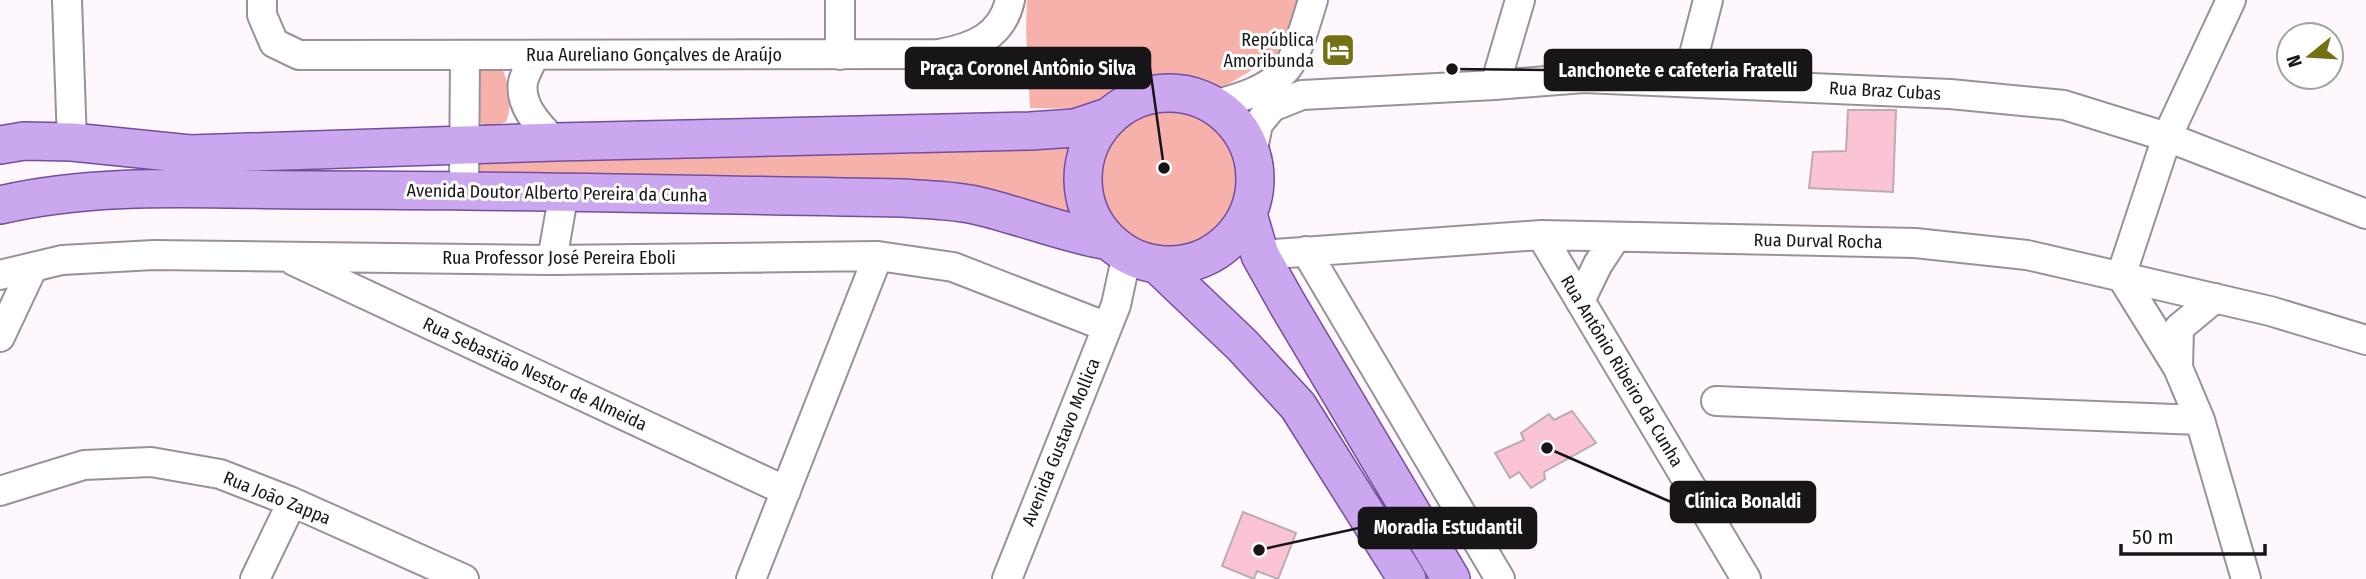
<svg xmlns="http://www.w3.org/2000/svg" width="2366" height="579" font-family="'Fira Sans Condensed',sans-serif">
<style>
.green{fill:#f6b1aa}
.building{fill:#fbc4d4;stroke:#baacaf;stroke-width:2}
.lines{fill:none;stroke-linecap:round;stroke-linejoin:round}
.minor-casing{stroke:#9a9099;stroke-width:32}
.major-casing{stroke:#744e9d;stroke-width:40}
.minor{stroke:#fff;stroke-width:28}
.major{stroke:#caa7ef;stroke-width:37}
.labels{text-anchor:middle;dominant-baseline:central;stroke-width:6;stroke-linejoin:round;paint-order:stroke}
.poi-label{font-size:18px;fill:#181518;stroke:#fff;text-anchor:end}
.street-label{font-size:18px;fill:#181518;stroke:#fff}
.leader{fill:none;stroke:#181518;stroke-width:2.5}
.callout-dot{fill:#181518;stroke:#fff;stroke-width:2.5}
.callout{fill:#181518;stroke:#181518;stroke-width:2.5}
.callout-label{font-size:19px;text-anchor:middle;font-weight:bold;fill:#fff}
</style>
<rect width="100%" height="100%" fill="#fef7fd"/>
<!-- green -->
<path class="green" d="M1027,0H1304L1296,31L1276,56L1220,89L1144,79L1077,109L1030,108L1026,30Z
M484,67L502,68C509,85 513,105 506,122L494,126H484L477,119L475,74Z
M1090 174a74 74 0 1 1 148 0a74 74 0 1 1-148 0Z
M1072,140C1062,172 1063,188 1077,218L1022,198L952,185L483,176L479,170L482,157Z"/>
<!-- building -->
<path class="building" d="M1848,110H1896L1893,192L1809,188L1813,152L1846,151Z
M1572,411L1596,443L1544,472L1545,479L1531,488L1519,472L1510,478L1495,453L1524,440L1521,433L1549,414L1554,420Z
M1243,512L1296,533L1278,579L1257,571L1254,579L1222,566Z"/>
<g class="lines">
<!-- minor casing -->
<g class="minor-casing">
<path id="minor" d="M67,0L72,142
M262,0V15L274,43L299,55L939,54C972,48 1002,37 1010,0
M840,0V55
M2231,0L2167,137L2121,276L2178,368L2200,420L2246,579
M534,55C531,64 525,73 523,82C519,106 540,127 555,142
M1687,82L1708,0
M1495,85L1520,0
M1214,105C1240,98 1269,90 1287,68C1297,56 1308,16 1313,0
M1252,154L1258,124L1272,107L1302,95L1495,85L1584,78L1950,94L2064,105L2167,137L2366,214
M464,191L465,55
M1541,235L1746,579
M1306,251L1500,579
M1260,255L1541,235L1915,243L2027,255L2270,311L2366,340
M552,260L564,192
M294,261L786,491
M0,275L62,260L154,255L552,260L878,256L953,267L1107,327
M1580,301L1598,264L1616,237
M0,337L33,267
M2178,368L2179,328L2215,298
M1716,401L2200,420
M0,491L84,465L151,462L220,474L292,502L464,579
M255,579L292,502
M751,579L878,256
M1007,579L1116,305L1127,254"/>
</g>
<!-- major casing -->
<g class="major-casing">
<path id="major" d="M1083 179a86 86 0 1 1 172 0a86 86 0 1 1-172 0Z
M0,145L24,141L72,142L190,154L555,142L1030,131L1075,128L1108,117
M0,205C103,181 211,190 316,190C512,190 708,195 903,198C928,200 955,200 979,206C1022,216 1065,234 1109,241
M1248,214L1260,255L1288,305L1451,579
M1157,264L1242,345L1298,406L1407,579"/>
</g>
<!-- minor -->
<use href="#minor" class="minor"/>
<!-- major -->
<use href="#major" class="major"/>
</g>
<!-- icons -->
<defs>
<g id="hotel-square" transform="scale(1.75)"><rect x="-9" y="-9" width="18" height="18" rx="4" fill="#747114" stroke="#fff"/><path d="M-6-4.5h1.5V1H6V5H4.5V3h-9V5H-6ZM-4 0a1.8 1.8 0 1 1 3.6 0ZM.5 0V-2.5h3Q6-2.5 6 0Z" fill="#fff"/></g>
</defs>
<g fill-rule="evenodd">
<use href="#hotel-square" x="1338" y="50"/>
</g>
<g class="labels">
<!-- poi labels -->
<g class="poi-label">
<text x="1314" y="40">República<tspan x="1314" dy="21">Amoribunda</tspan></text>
</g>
<!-- street labels -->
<g class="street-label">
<text x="654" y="55">Rua Aureliano Gonçalves de Araújo</text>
<text transform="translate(1885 91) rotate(3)">Rua Braz Cubas</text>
<text transform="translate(557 193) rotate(1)">Avenida Doutor Alberto Pereira da Cunha</text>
<text transform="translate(1818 241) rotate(1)">Rua Durval Rocha</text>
<text x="559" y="258">Rua Professor José Pereira Eboli</text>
<text transform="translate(1622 371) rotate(59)">Rua Antônio Ribeiro da Cunha</text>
<text transform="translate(535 374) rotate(25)">Rua Sebastião Nestor de Almeida</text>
<text transform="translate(1061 442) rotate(-68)">Avenida Gustavo Mollica</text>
<text transform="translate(277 498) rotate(22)">Rua João Zappa</text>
</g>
</g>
<!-- callouts -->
<path class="leader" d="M1164 168L1150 68M1452 69L1545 70M1547 448L1671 502M1259 550L1359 528"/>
<g class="callout-dot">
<circle cx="1164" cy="168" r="7"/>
<circle cx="1452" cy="69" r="7"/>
<circle cx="1547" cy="448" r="7"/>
<circle cx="1259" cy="550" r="7"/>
</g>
<g class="callout">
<rect x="906" y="48" width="244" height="40" rx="7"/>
<rect x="1545" y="50" width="266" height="40" rx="7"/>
<rect x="1671" y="482" width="144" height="40" rx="7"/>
<rect x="1359" y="508" width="177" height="40" rx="7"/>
</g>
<g class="callout-label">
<text x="1028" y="75">Praça Coronel Antônio Silva</text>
<text x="1678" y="77">Lanchonete e cafeteria Fratelli</text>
<text x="1743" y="508">Clínica Bonaldi</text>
<text x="1448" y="534">Moradia Estudantil</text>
</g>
<!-- north arrow -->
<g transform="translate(2310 56) rotate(252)"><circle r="33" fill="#ffffff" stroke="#a3a1a3" stroke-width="2"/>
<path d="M0-5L12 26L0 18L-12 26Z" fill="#747114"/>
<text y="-10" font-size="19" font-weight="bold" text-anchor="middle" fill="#181518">N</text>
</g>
<!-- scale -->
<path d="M2121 544v10h144v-10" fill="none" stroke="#181518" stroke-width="3.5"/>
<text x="2132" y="544" font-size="21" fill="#181518" stroke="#ffffff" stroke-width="5" paint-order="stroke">50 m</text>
</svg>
